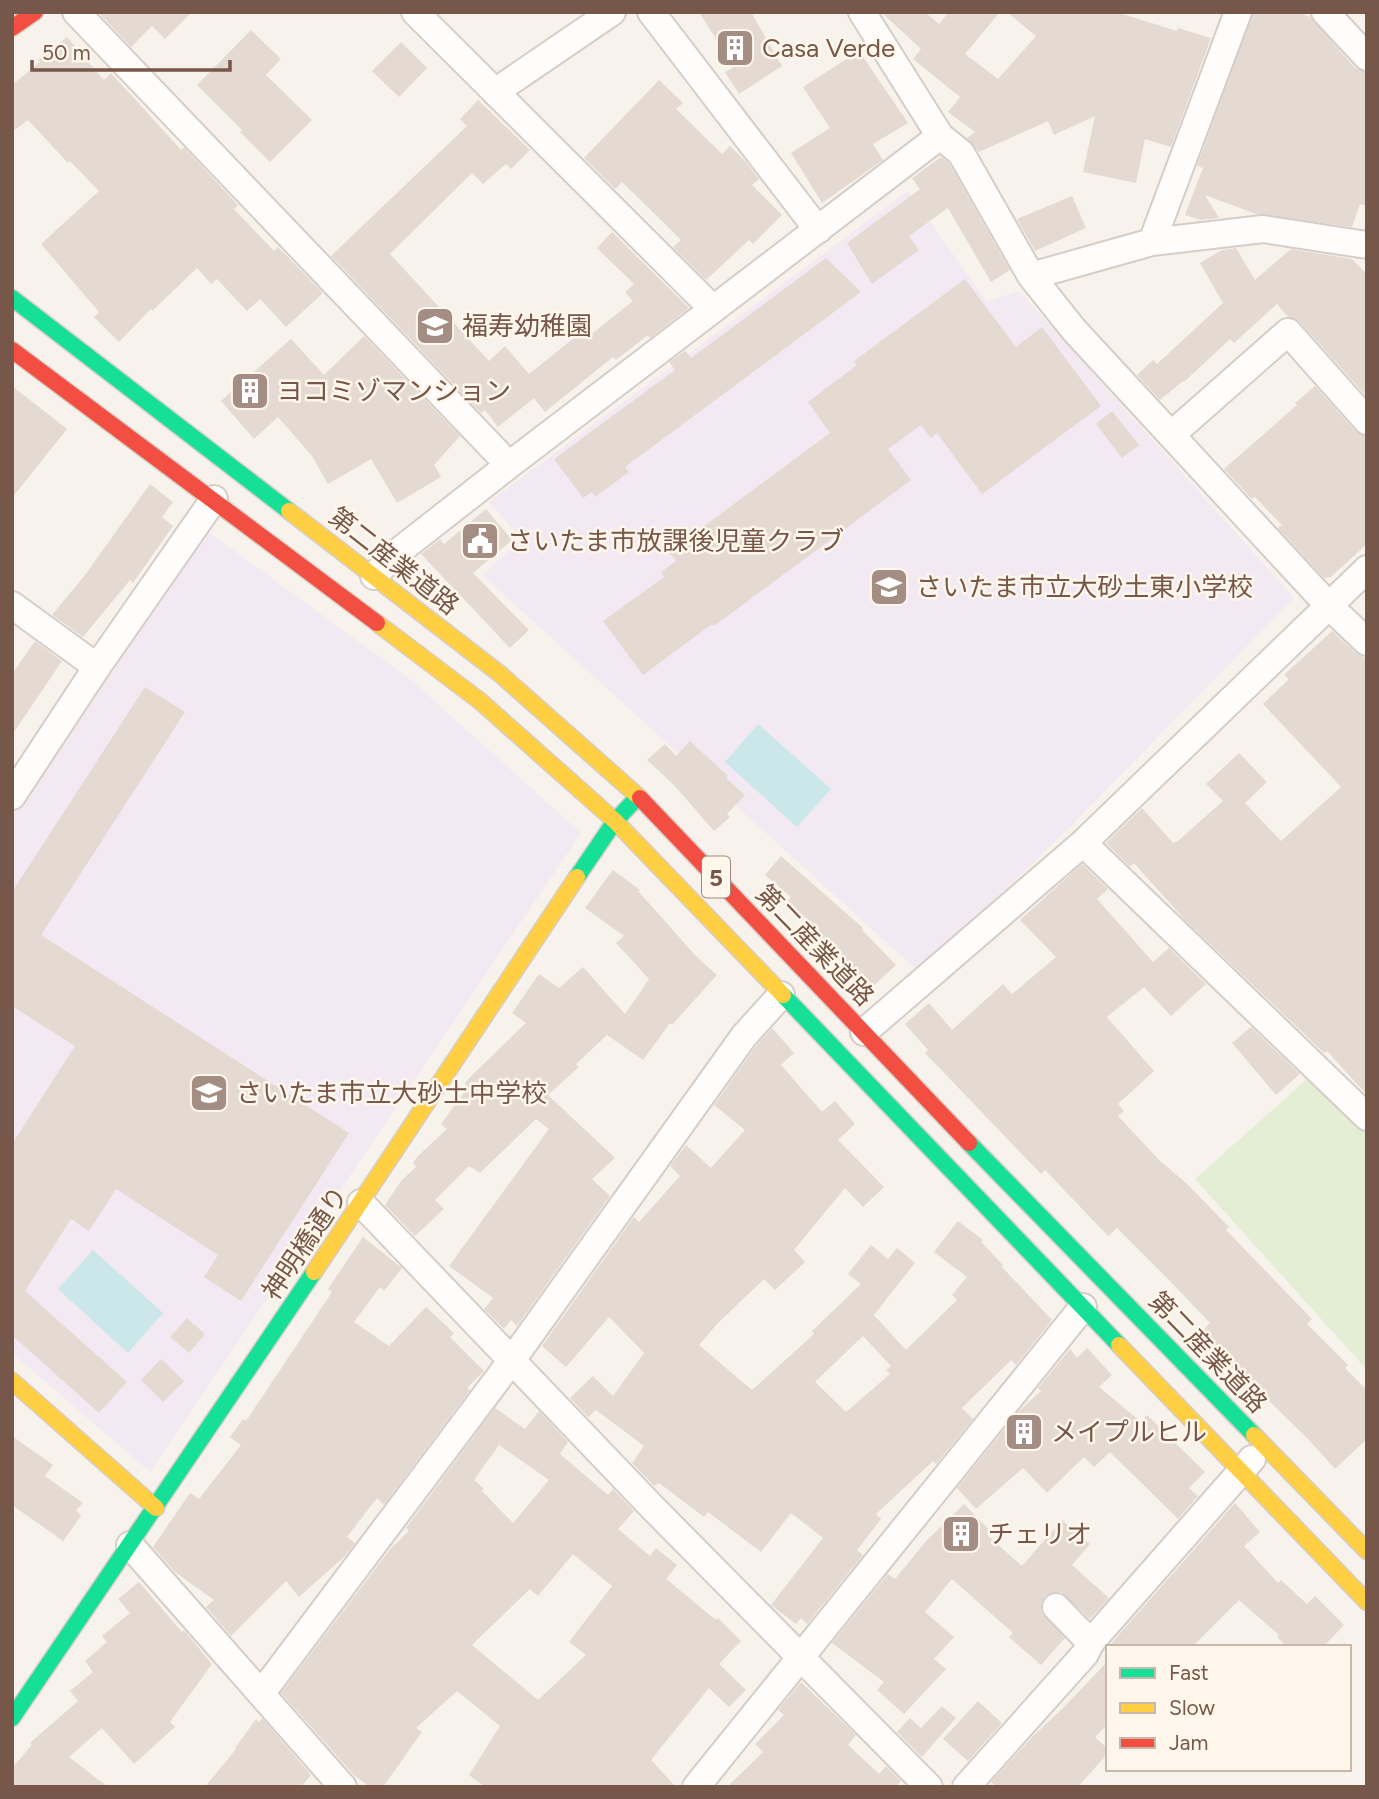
<svg xmlns="http://www.w3.org/2000/svg" width="1379" height="1799" font-family="Figtree,'Noto Sans JP',sans-serif">
<style>
.education{fill:#f3e9f3}
.green{fill:#e4eed4}
.water{fill:#cbe7e9}
.building{fill:#e4dad2;fill-rule:evenodd}
.lines{fill:none;stroke-linecap:round;stroke-linejoin:round}
.street-casing{stroke:#d6cdc8;stroke-width:30}
.fast-casing{stroke:#d6cdc7;stroke-width:19}
.slow-casing{stroke:#d6cdc7;stroke-width:19}
.jam-casing{stroke:#d6cdc7;stroke-width:19}
.street{stroke:#fefdfc;stroke-width:26}
.fast{stroke:#16e098;stroke-width:16}
.slow{stroke:#ffcf43;stroke-width:16}
.jam{stroke:#f24e42;stroke-width:16}
.labels{text-anchor:middle;dominant-baseline:central;stroke-width:5;stroke-linejoin:round;paint-order:stroke}
.shield{fill:#fff7ec;stroke:#a0877a;stroke-width:2}
.shield-label{font-size:24px;font-weight:bold;fill:#775749}
.poi-label{font-size:26px;fill:#775749;stroke:#fff7ec;text-anchor:start}
.street-label{font-size:26px;fill:#775749;stroke:#fff7ec}
</style>
<rect width="100%" height="100%" fill="#f7f2eb"/>
<!-- education -->
<path class="education" d="M908,191L987,302L1019,291L1294,598L1068,829L919,972L482,575L522,539L489,502Z
M207,531L411,680L581,833L150,1472L12,1353V817Z"/>
<!-- green -->
<path class="green" d="M1314,1073L1367,1125V1370L1195,1179Z"/>
<!-- water -->
<path class="water" d="M758,724L831,789L797,827L725,762Z
M93,1250L163,1313L128,1353L58,1289Z"/>
<!-- building -->
<path class="building" d="M98,12H192L165,39L152,26L131,47Z
M699,12H751L782,66L739,94L725,72L734,67Z
M881,12H925L939,24L949,12H1000L965,54L998,79L1036,36L1007,12H1116L1177,31L1178,28L1211,38L1171,147L1145,139L1136,183L1083,172L1095,116L1054,135L1048,121L979,152L967,138L975,132L948,112L960,97L913,59L921,49Z
M1253,12H1298L1310,17L1355,68L1367,72V206L1360,204L1352,227L1256,214L1205,195L1219,218L1201,220L1185,215L1203,168L1197,166Z
M251,30L281,59L266,75L312,120L270,162L240,132L242,130L197,85Z
M67,37L104,80L111,73L181,150L184,147L238,205L234,209L274,251L278,247L323,293L286,327L260,299L247,311L217,279L211,284L197,268L152,311L151,309L119,342L94,317L99,312L41,244L99,191L70,161L68,163L28,120L12,132V85L40,62L38,60Z
M401,42L427,68L399,97L372,71Z
M859,51L908,123L873,144L883,160L822,203L791,153L830,128L803,87Z
M659,80L683,103L676,109L722,154L730,146L746,162L759,179L752,185L782,215L753,244L749,240L706,280L673,247L681,240L665,224L622,182L615,189L584,158Z
M478,100L530,150L511,169L506,164L483,184L472,173L390,254L489,361L505,346L529,374L584,330L589,336L633,301L625,292L634,284L597,248L612,232L689,308L650,338L648,335L616,360L613,357L545,412L534,398L498,427L485,410L481,413L331,256L467,126L460,119Z
M941,157L949,163L1010,270L991,282L948,208L909,236L919,250L872,284L847,243L920,189L912,178Z
M1072,196L1086,228L1035,251L1017,219Z
M1236,248L1255,280L1291,249L1352,259L1367,274V397L1300,322L1288,317L1277,304L1234,343L1230,339L1184,382L1183,381L1160,400L1137,375L1153,360L1157,364L1223,303L1200,263L1222,250Z
M826,258L861,292L625,467L629,472L595,497L592,492L583,498L554,459L675,370L669,362L685,351L691,358Z
M965,279L1016,347L1042,327L1101,406L982,494L937,433L931,438L921,425L888,449L911,480L714,626L712,624L643,675L603,621L664,577L661,572L676,561L669,552L830,433L808,402L857,365L854,361Z
M364,336L460,436L434,465L441,477L397,503L371,459L328,484L312,456L278,417L254,439L221,401L291,339L324,375Z
M12,386L67,429L12,498Z
M1315,386L1355,431L1367,436V544L1331,577L1324,578L1278,528L1282,525L1255,497L1252,499L1224,469L1297,405L1295,403Z
M1112,411L1139,445L1122,458L1096,424Z
M150,484L173,502L162,517L173,526L133,583L130,580L83,637L52,615L85,575Z
M486,509L512,540L473,573L529,630L510,648L421,554L440,539L444,544Z
M1332,631L1356,653L1367,660V1095L1327,1051L1324,1053L1184,919L1134,863L1130,867L1106,843L1142,808L1173,843L1178,841L1223,801L1206,784L1239,753L1267,782L1245,803L1281,841L1341,787L1263,704L1289,679L1284,675Z
M35,641L62,661L12,735V674Z
M145,687L185,712L41,935L349,1133L241,1301L204,1277L218,1255L116,1189L89,1231L71,1219L25,1291L127,1382L99,1413L12,1335V1144L75,1046L12,1006V892Z
M690,741L728,776L726,778L745,795L727,814L730,817L714,831L674,785L647,760L665,744L676,756Z
M781,856L863,928L862,930L896,965L867,992L839,963L844,959L815,934L819,929L787,902L791,897L765,875Z
M1082,864L1108,889L1097,899L1153,962L1169,948L1206,984L1171,1016L1144,987L1107,1017L1154,1071L1118,1104L1124,1111L1118,1116L1159,1160L1186,1183L1229,1227L1226,1230L1312,1319L1307,1324L1348,1365L1345,1368L1367,1390V1439L1335,1469L1309,1440L1251,1383L1249,1385L1199,1335L1210,1323L1171,1282L1117,1228L1108,1236L1045,1170L1041,1174L925,1053L928,1050L905,1024L929,1003L952,1030L1003,984L1012,994L1056,957L1020,920Z
M613,870L640,890L638,891L696,956L717,975L672,1025L670,1023L643,1060L607,1035L576,1064L579,1067L548,1095L615,1158L592,1179L610,1196L517,1326L511,1320L504,1329L484,1309L493,1298L449,1266L549,1129L536,1119L480,1173L469,1166L435,1200L444,1209L415,1236L385,1205L401,1181L416,1167L413,1163L417,1157L447,1129L441,1124L468,1087L465,1084L469,1078L526,1023L512,1013L539,974L559,988L583,967L625,1014L649,979L616,943L624,936L585,908Z
M1251,1027L1300,1074L1276,1095L1232,1043Z
M772,1028L794,1053L781,1065L822,1112L835,1101L855,1124L838,1140L884,1187L863,1207L845,1188L794,1250L805,1262L775,1290L764,1279L717,1324L699,1345L752,1390L814,1334L812,1331L861,1284L848,1274L871,1245L888,1259L897,1248L915,1263L874,1315L906,1350L957,1300L952,1295L967,1277L934,1252L958,1221L983,1240L981,1242L1003,1265L1002,1267L1052,1320L1016,1365L1011,1360L962,1408L973,1419L936,1464L933,1461L876,1514L881,1519L857,1550L863,1555L807,1624L801,1618L796,1624L771,1605L823,1538L791,1513L761,1552L708,1512L704,1517L659,1483L654,1486L632,1463L644,1446L596,1410L588,1417L570,1398L593,1376L613,1396L644,1353L609,1317L566,1367L542,1346L634,1217L639,1222L680,1176L670,1166L686,1145L711,1168L745,1130L714,1105L756,1046ZM863,1336L891,1366L886,1370L890,1374L846,1412L815,1382Z
M363,1237L402,1268L384,1291L380,1287L354,1322L389,1346L426,1307L454,1333L450,1337L484,1371L467,1388L470,1390L384,1505L377,1498L347,1537L355,1543L346,1555L299,1597L286,1581L231,1636L206,1607L214,1600L175,1572L153,1547L190,1493L199,1499L241,1445L230,1437L243,1419L246,1421L332,1292L328,1289Z
M187,1318L205,1334L189,1353L170,1337Z
M1087,1348L1112,1375L1099,1387L1141,1422L1147,1415L1205,1472L1189,1488L1198,1496L1178,1519L1110,1452L1094,1467L1084,1457L1047,1493L1023,1468L976,1509L957,1488L1019,1411L1041,1391L1038,1388L1070,1349L1077,1358Z
M161,1359L184,1381L163,1402L141,1380Z
M495,1408L525,1429L539,1411L568,1442L560,1454L608,1495L613,1489L634,1511L618,1529L650,1556L656,1548L677,1565L666,1579L716,1620L718,1618L741,1641L719,1664L746,1690L729,1707L709,1688L651,1760L676,1787H485L469,1775L500,1726L457,1691L416,1728L422,1732L383,1787H370L354,1775L281,1693L391,1548L409,1531L406,1528ZM499,1445L549,1480L513,1523L482,1491L484,1489L474,1480ZM573,1554L612,1586L569,1642L586,1655L538,1700L472,1645L530,1589L538,1596Z
M12,1436L53,1465L45,1476L83,1503L76,1510L81,1516L63,1541L12,1505Z
M1235,1503L1260,1532L1244,1546L1278,1583L1281,1580L1307,1604L1315,1596L1344,1625L1323,1647H1287L1277,1637L1279,1635L1239,1600L1192,1647H1108Z
M964,1504L991,1532L987,1535L1022,1566L1062,1520L1090,1544L1072,1565L1109,1598L1090,1619L1061,1592H1053L1045,1596L1041,1603V1612L1065,1638L1041,1665L1009,1637L1013,1633L952,1579L925,1612L954,1637L934,1659L946,1669L904,1714L877,1690L884,1682L832,1643L888,1574L895,1579L927,1540Z
M139,1582L182,1632L184,1630L212,1664L170,1722L175,1727L134,1764L102,1728L69,1757L108,1787H12V1768L32,1745L30,1743L78,1701L70,1691L93,1672L85,1661L107,1642L102,1636L130,1613L118,1599Z
M1108,1661V1724L1095,1737L1108,1749V1753L1078,1787H996L991,1782L1033,1736L1061,1710Z
M801,1682L856,1735L848,1745L879,1774L886,1766L901,1781L895,1787H727L763,1752L755,1744L784,1715L778,1710Z
M978,1701L1002,1723L968,1761L943,1739Z
M942,1706L956,1718L922,1757L897,1732L910,1718L921,1728Z
M262,1718L311,1775L301,1787H205L236,1749L235,1748L256,1719L259,1722Z"/>
<g class="lines">
<!-- street casing -->
<g class="street-casing">
<path id="street" d="M76,12L509,465
M415,12L713,309
M651,12L818,230
M862,12L940,136L961,153L1031,276L1074,330L1329,606L1367,642
M1325,12L1367,57
M495,92L612,12
M1152,242L1238,12
M1031,276L1152,242L1263,229L1367,245
M1171,435L1288,332L1367,421
M374,576L394,555L509,465L940,136
M12,605L97,667
M12,796L97,667L214,499
M1083,843L1367,1117
M864,1032L1083,843L1367,569
M361,1203L653,1508L929,1787
M130,1545L343,1787
M1056,1607L1091,1643
M261,1694L512,1360L744,1036L781,995
M696,1787L1083,1307
M966,1787L1085,1654L1091,1642L1252,1459"/>
</g>
<!-- fast casing -->
<g class="fast-casing">
<path id="fast" d="M12,298L289,511
M577,877L615,821L635,800
M783,995L1119,1345
M969,1143L1254,1435
M12,1718L314,1272"/>
</g>
<!-- slow casing -->
<g class="slow-casing">
<path id="slow" d="M289,511L500,674L640,798
M377,623L480,701L615,821L783,995
M314,1272L577,877
M1119,1345L1367,1602
M12,1381L156,1508
M1254,1435L1367,1551"/>
</g>
<!-- jam casing -->
<g class="jam-casing">
<path id="jam" d="M12,28L35,12
M12,350L377,623
M640,798L969,1143"/>
</g>
<!-- street -->
<use href="#street" class="street"/>
<!-- fast -->
<use href="#fast" class="fast"/>
<!-- slow -->
<use href="#slow" class="slow"/>
<!-- jam -->
<use href="#jam" class="jam"/>
</g>
<!-- icons -->
<defs>
<g id="building-square" transform="scale(2.0125)"><rect x="-9" y="-9" width="18" height="18" rx="4" fill="#a48d82" stroke="#fff7ec"/><path d="M-4-6H4V6H1V3H-1V6H-4ZM-2.5-4.3h1.7v1.8h-1.7ZM.8-4.3h1.7v1.8H.8ZM-2.5-1h1.7V.8h-1.7ZM.8-1h1.7V.8H.8Z" fill="#fff"/></g>
<g id="school-square" transform="scale(2.0125)"><rect x="-9" y="-9" width="18" height="18" rx="4" fill="#a48d82" stroke="#fff7ec"/><path d="M0-5L7-2L0 1L-7-2ZM-4 1L0 2.5L4 1V4Q0 6-4 4Z" fill="#fff"/></g>
<g id="civic-square" transform="scale(2.0125)"><rect x="-9" y="-9" width="18" height="18" rx="4" fill="#a48d82" stroke="#fff7ec"/><path d="M-.6-6.5H3V-4.5H.6V-3L4-1V1h2V6H-6V1h2V-1L-.6-3ZM-1.2 2.5V6h2.4V2.5Z" fill="#fff"/></g>
</defs>
<g fill-rule="evenodd">
<use href="#building-square" x="735" y="48"/>
<use href="#school-square" x="435" y="326"/>
<use href="#building-square" x="250" y="391"/>
<use href="#civic-square" x="480" y="541"/>
<use href="#school-square" x="889" y="587"/>
<use href="#school-square" x="209" y="1093"/>
<use href="#building-square" x="1024" y="1432"/>
<use href="#building-square" x="961" y="1534"/>
</g>
<g class="labels">
<!-- shield labels -->
<rect class="shield" x="702" y="856.5" width="28" height="41" rx="5"/>
<g class="shield-label">
<text x="716" y="877">5</text>
</g>
<!-- poi labels -->
<g class="poi-label">
<text x="762" y="48">Casa Verde</text>
<text x="462" y="326">福寿幼稚園</text>
<text x="277" y="391">ヨコミゾマンション</text>
<text x="507" y="541">さいたま市放課後児童クラブ</text>
<text x="916" y="587">さいたま市立大砂土東小学校</text>
<text x="236" y="1093">さいたま市立大砂土中学校</text>
<text x="1051" y="1432">メイプルヒル</text>
<text x="988" y="1534">チェリオ</text>
</g>
<!-- street labels -->
<g class="street-label">
<text transform="translate(394 561) rotate(38)">第二産業道路</text>
<text transform="translate(815 945) rotate(46)">第二産業道路</text>
<text transform="translate(305 1243) rotate(-56)">神明橋通り</text>
<text transform="translate(1208 1352) rotate(46)">第二産業道路</text>
</g>
</g>
<!-- border -->
<rect width="1379" height="1799" fill="none" stroke="#775749" stroke-width="28"/>
<!-- legend -->
<rect x="1106" y="1645" width="245" height="126" fill="#fff7ec" stroke="#c9b7ab" stroke-width="2"/>
<rect x="1120" y="1668" width="35" height="10" fill="#16e098" stroke="#c9b7ab" stroke-width="2"/>
<text x="1169" y="1680" font-size="21" fill="#775749">Fast</text>
<rect x="1120" y="1703" width="35" height="10" fill="#ffcf43" stroke="#c9b7ab" stroke-width="2"/>
<text x="1169" y="1715" font-size="21" fill="#775749">Slow</text>
<rect x="1120" y="1738" width="35" height="10" fill="#f24e42" stroke="#c9b7ab" stroke-width="2"/>
<text x="1169" y="1750" font-size="21" fill="#775749">Jam</text>
<!-- scale -->
<path d="M32 60v10h198v-10" fill="none" stroke="#775749" stroke-width="3.5"/>
<text x="42" y="60" font-size="21" fill="#775749" stroke="#fff7ec" stroke-width="5" paint-order="stroke">50 m</text>
</svg>
